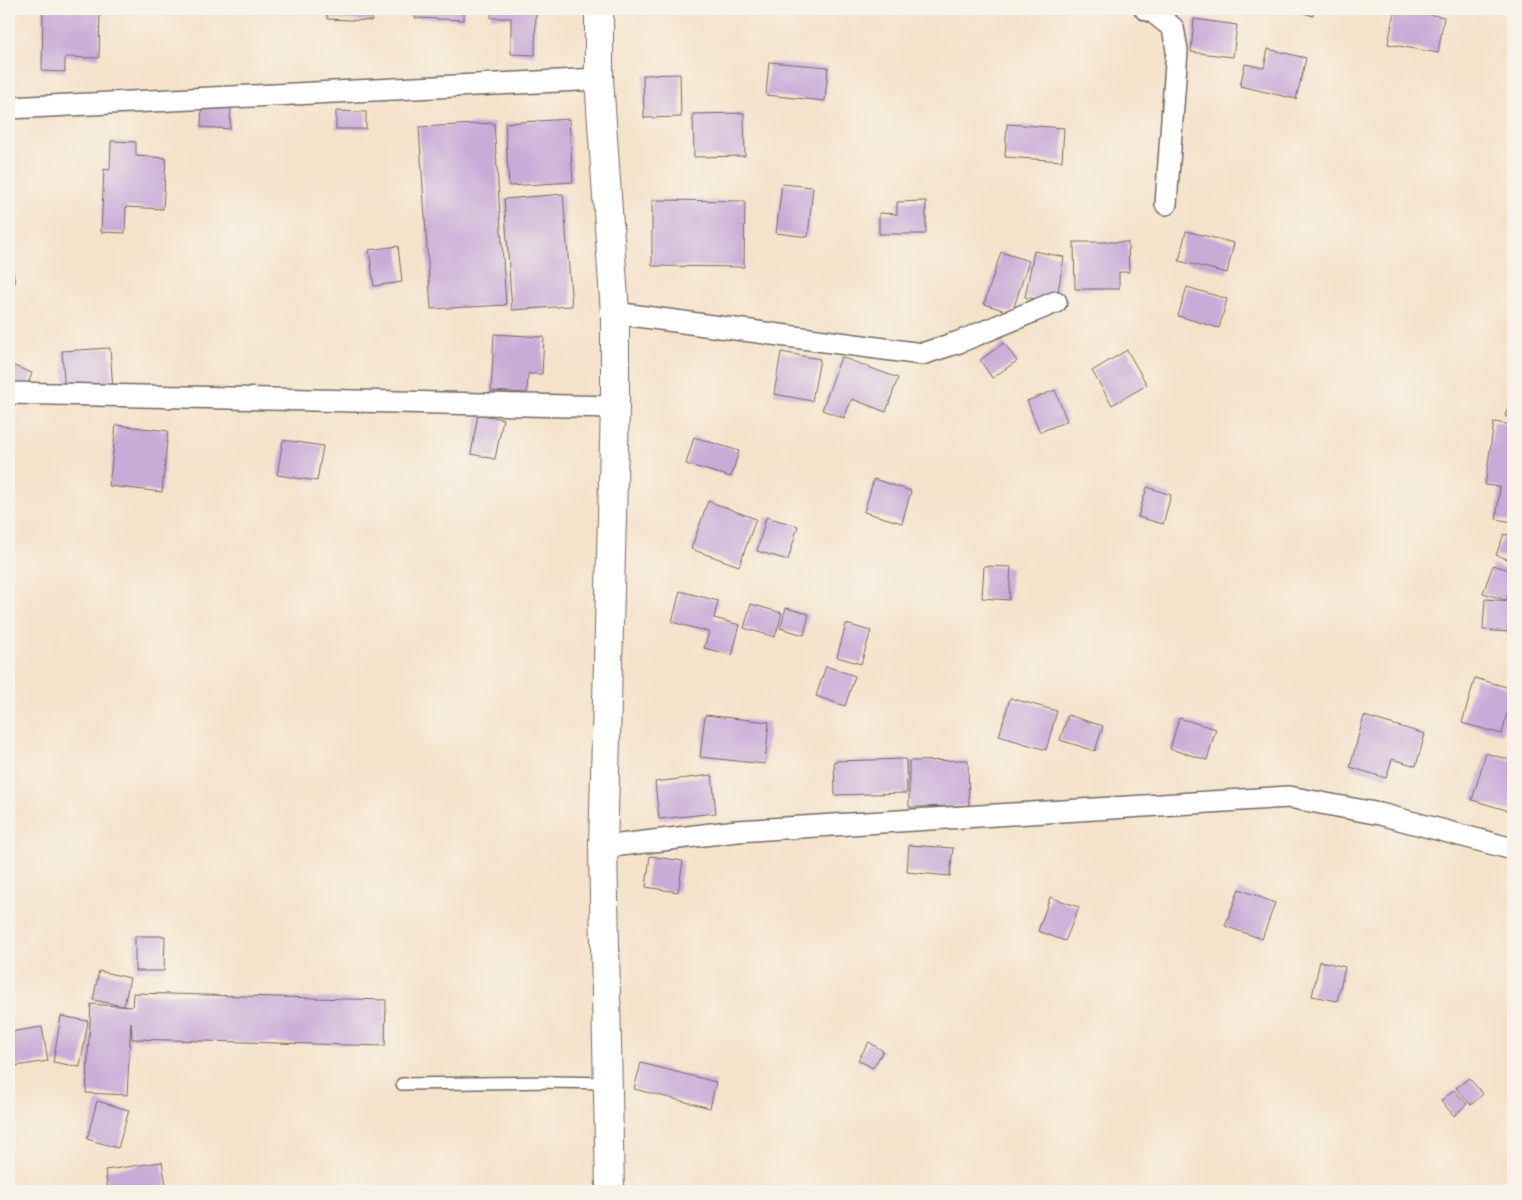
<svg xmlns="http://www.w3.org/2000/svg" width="1522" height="1200" font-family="Dekko,sans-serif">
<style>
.building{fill:#c9abd8}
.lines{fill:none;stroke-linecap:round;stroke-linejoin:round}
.service-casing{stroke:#726b63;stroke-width:14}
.minor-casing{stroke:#726b63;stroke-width:24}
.tertiary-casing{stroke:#726b63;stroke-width:30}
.service{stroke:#fff;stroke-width:11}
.minor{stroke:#fff;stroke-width:21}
.tertiary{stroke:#fff;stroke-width:28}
</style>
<rect width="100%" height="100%" fill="#f7f3e8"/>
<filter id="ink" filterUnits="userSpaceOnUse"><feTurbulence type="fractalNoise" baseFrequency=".02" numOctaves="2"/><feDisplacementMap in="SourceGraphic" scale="10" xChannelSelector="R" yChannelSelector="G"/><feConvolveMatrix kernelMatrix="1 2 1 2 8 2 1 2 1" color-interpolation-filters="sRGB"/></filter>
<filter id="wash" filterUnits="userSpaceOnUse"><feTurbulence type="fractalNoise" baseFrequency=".0096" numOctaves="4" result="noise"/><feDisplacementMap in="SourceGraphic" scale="20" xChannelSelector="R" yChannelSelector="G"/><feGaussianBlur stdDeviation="1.12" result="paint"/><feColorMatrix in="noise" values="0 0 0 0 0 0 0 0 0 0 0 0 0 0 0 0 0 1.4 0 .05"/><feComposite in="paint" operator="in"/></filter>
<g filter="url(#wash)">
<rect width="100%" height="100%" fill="#f5e2ca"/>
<g id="blocks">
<!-- building -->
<path class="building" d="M43,9H100L99,58L65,57V72L42,71Z
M328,9H373L372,21L327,19Z
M415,9H464V20L415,18Z
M491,9H536L535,55L511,54V18H491Z
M1291,9H1315L1313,16Z
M1395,9L1444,17L1438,53L1388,44Z
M1194,19L1237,25L1233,57L1191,52Z
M1268,49L1306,58L1296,99L1240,86L1245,64L1264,68Z
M769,62L828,67L825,101L766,95Z
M680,74L681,117L644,118L643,75Z
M202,102L231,104L230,129L201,127Z
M336,111L366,112V129H336Z
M744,113L745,156L694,157L693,114Z
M569,119L573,182L509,186L505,123Z
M494,123L506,305L431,309L419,127Z
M1007,124L1064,128L1062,161L1005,157Z
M111,141L136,142V156L166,158L163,209L126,207L125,233L101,232L104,169L110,170Z
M782,184L813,187L808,237L776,233Z
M563,194L572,306L512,310L504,199Z
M652,200L745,201L744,267L652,266Z
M926,201V234H879V213L897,214V202Z
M1186,231L1234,243L1227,273L1179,261Z
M1074,242H1128L1129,272H1119V289H1075Z
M398,246L402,282L374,286L369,250Z
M9,251L15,283L9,284Z
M1034,251L1064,257L1056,303L1025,297Z
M1001,252L1029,261L1012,313L984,304Z
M1187,287L1227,299L1219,328L1178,316Z
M494,334L544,337L542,374H528L527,393L491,391Z
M1004,343L1017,361L992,378L980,360Z
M110,348L113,390L65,394L62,351Z
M1127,350L1147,385L1112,405L1092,371Z
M781,352L820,359L812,401L774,394Z
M841,357L898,378L886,412L852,399L844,418L822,410Z
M9,364L32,373L22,401L9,396Z
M1055,390L1067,421L1040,432L1027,401Z
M1513,393V419L1505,416Z
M478,414L503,419L495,459L471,454Z
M1494,422L1513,425V522L1496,519L1500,487L1485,485Z
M116,425L168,431L162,492L109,486Z
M694,437L739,451L731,477L686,464Z
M283,440L323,446L317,481L277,475Z
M874,479L911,491L902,523L864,512Z
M1147,487L1171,495L1163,524L1138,517Z
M708,501L756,519L739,566L691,549Z
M766,517L798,526L788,560L757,551Z
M1504,534L1513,537V561L1496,555Z
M1493,565L1513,571V580L1506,600L1483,593Z
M984,566L1011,567L1009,600L982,598Z
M680,591L718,601L714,618L740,625L732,655L704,648L709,632L672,622Z
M1485,599L1511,601L1509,632L1483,630Z
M751,604L782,613L775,637L744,628Z
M786,608L809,614L804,635L780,628Z
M846,624L871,631L861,664L837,657Z
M826,666L855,676L845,706L816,696Z
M1475,678L1513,689L1502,734L1462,723Z
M1010,698L1057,711L1046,750L999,736Z
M705,715L769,722L765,764L700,757Z
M1068,715L1103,726L1095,751L1060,740Z
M1364,716L1425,734L1416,766L1392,759L1386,778L1350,767Z
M1179,718L1216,729L1207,760L1170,749Z
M1486,753L1513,761V812L1472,800Z
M906,759L907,793L835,795L834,761Z
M968,760L969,806L909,807V761Z
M712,775L716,813L659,819L655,782Z
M909,845L953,848L950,876L907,872Z
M650,856L683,861L678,892L646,887Z
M1239,889L1275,903L1262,939L1225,926Z
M1050,897L1079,907L1065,941L1038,931Z
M135,936H165L164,971H135Z
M1320,961L1345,967L1337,1001L1312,996Z
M99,971L130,978L124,1006L93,1000Z
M133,993L386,1000L385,1046L132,1039L131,1022L127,1095L86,1093L91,1004L132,1007Z
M61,1016L88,1021L80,1067L53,1062Z
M42,1027L48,1061L9,1067V1032Z
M869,1042L883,1051L873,1068L858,1060Z
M641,1063L716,1082L710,1108L634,1089Z
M1469,1078L1483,1094L1471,1105L1456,1088Z
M1454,1090L1467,1104L1454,1116L1441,1101Z
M97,1101L129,1110L118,1148L87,1139Z
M162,1162L167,1191H108L105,1170Z"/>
</g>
</g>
<g filter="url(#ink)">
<use href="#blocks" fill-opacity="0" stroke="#726b63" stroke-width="1"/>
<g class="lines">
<!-- service casing -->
<g class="service-casing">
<path id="service" d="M402,1084L552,1082L608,1083"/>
</g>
<!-- minor casing -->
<g class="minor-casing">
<path id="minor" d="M1145,9L1153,12L1173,28L1177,50L1166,204
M9,108L599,79
M615,313L922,354L959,342L1056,302
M9,393L615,407
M603,847L737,831L1289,797L1380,814L1513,849"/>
</g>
<!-- tertiary casing -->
<g class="tertiary-casing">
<path id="tertiary" d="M599,9V79L615,313V407L603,847L610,1191"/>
</g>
<!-- service -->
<use href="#service" class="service"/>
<!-- minor -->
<use href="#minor" class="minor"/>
<!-- tertiary -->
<use href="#tertiary" class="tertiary"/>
</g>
</g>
<!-- margin -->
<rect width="1522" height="1200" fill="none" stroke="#f7f3e8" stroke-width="30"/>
</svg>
